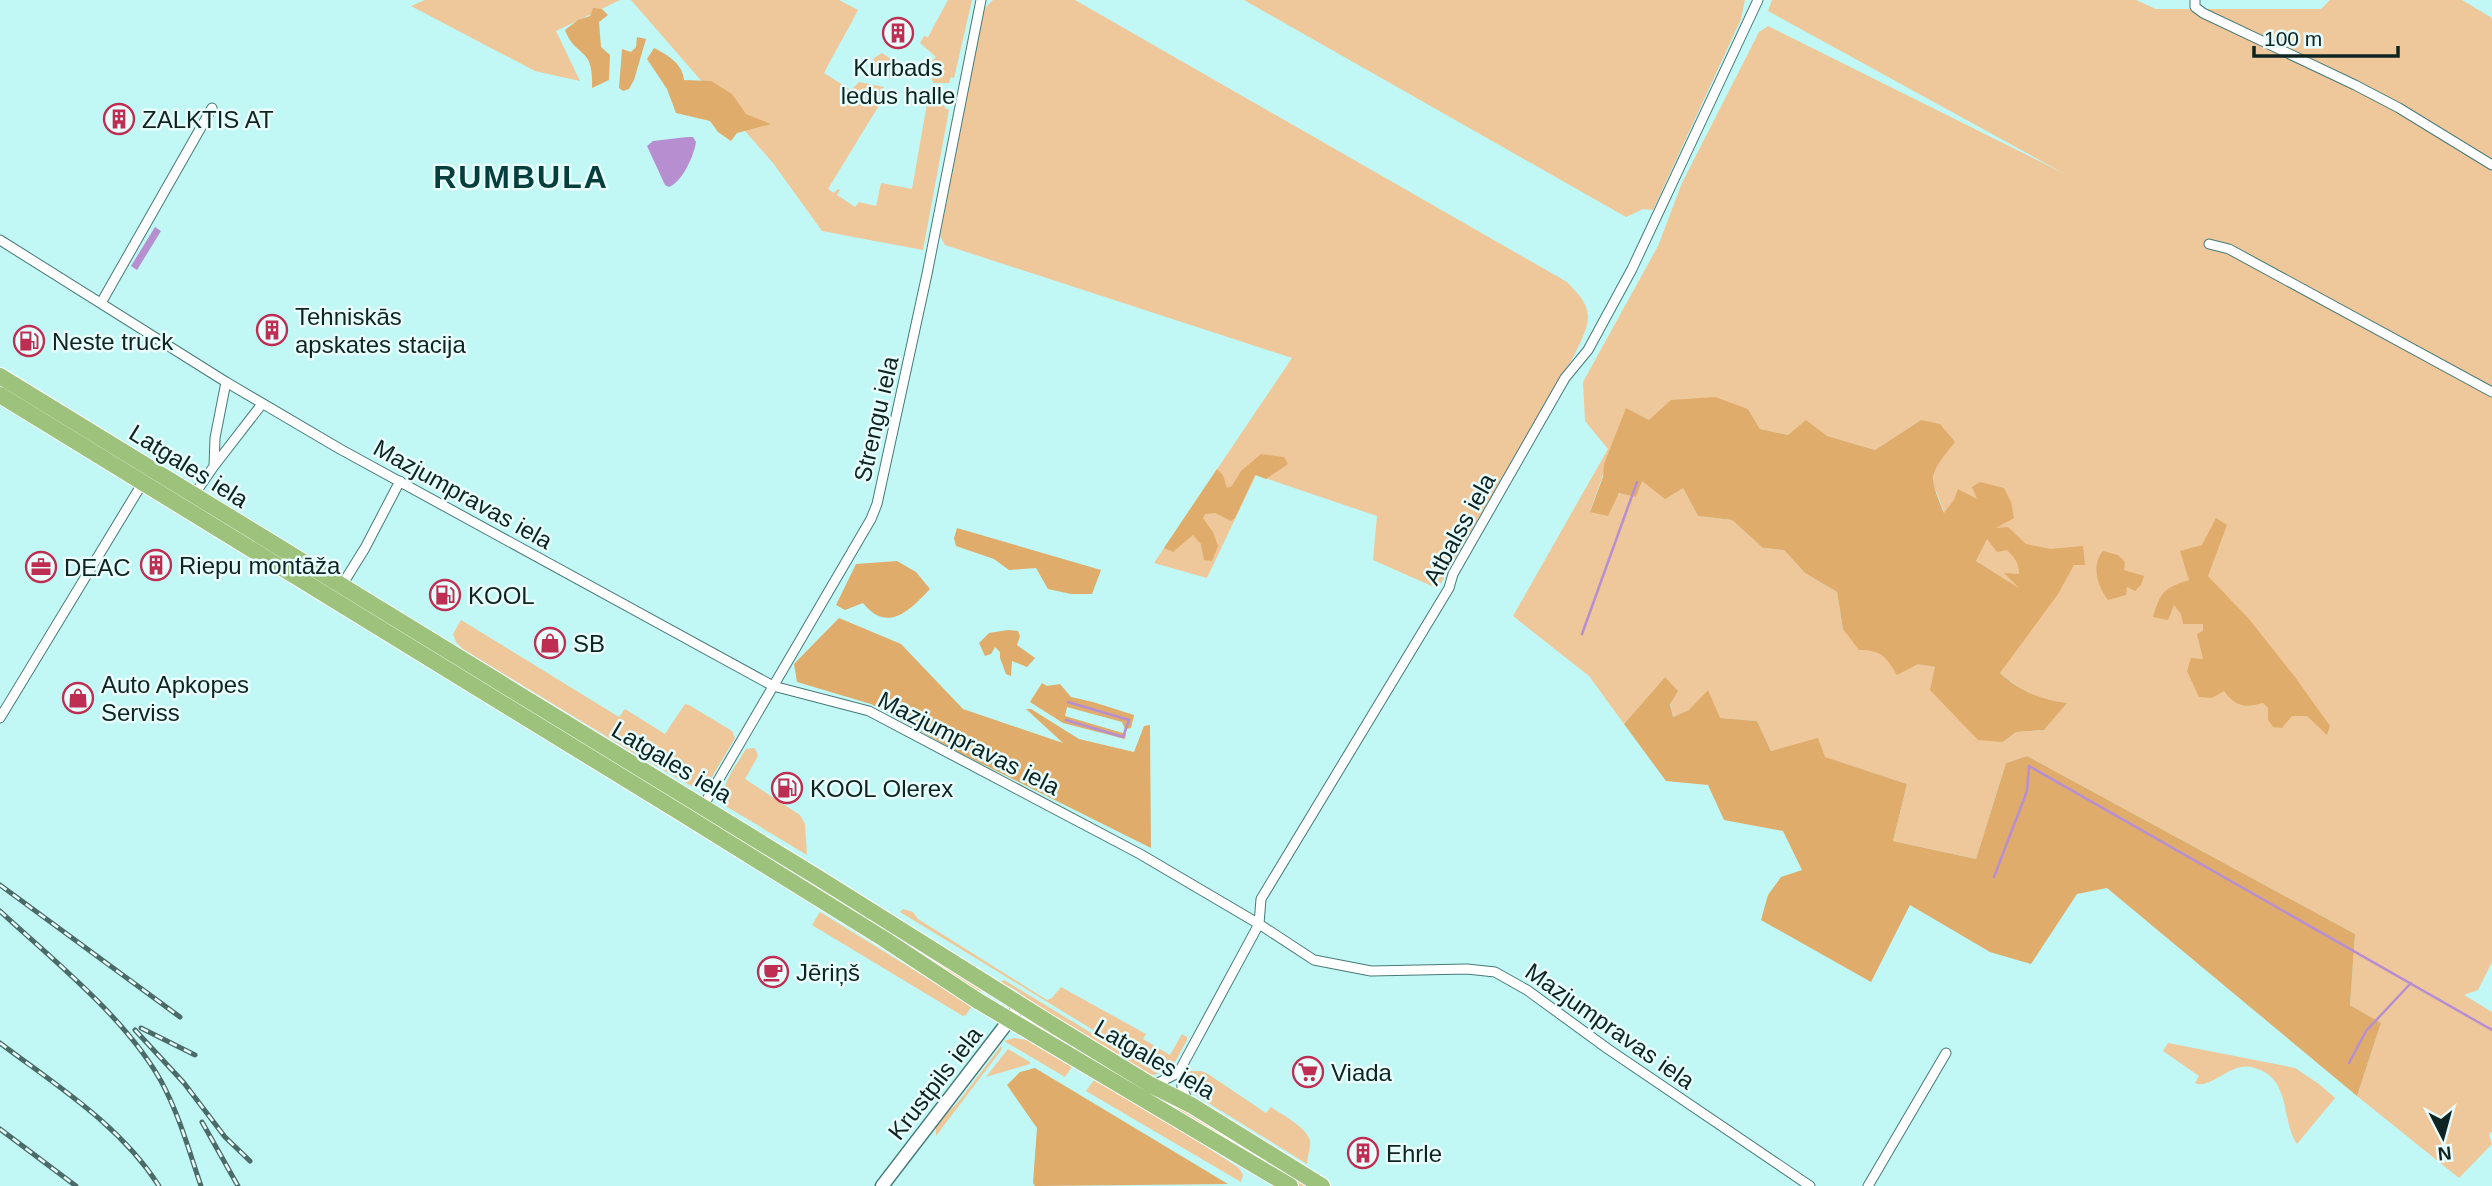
<svg xmlns="http://www.w3.org/2000/svg" width="2492" height="1186" font-family="Arial,sans-serif">
<style>
.green{fill:#eec89a;fill-rule:evenodd}
.forest{fill:#e0ac6b;fill-rule:evenodd}
.water{fill:#b78fd1}
.lines{fill:none;stroke-linecap:round;stroke-linejoin:round}
.stream{stroke:#b78fd1;stroke-width:2.5}
.street-casing{stroke:#477a77;stroke-width:11}
.secondary-casing{stroke:#477a77;stroke-width:15}
.highway-casing{stroke:#fff;stroke-width:18}
.street{stroke:#fff;stroke-width:9}
.secondary{stroke:#fff;stroke-width:12}
.highway{stroke:#9cc27b;stroke-width:16}
.rail-casing{stroke:#4a6b68;stroke-width:5}
.rail{stroke:#e8fdfc;stroke-width:2.5;stroke-dasharray:8;stroke-linecap:butt}
.labels{text-anchor:middle;dominant-baseline:central;stroke-width:5;stroke-linejoin:round;paint-order:stroke}
.poi-label{font-size:24px;fill:#0e2422;stroke:#e8fdfc;text-anchor:start}
.street-label{font-size:24px;fill:#0e2422;stroke:#e8fdfc}
.district-label{font-size:32px;font-weight:bold;letter-spacing:2px;fill:#053f3d;stroke:#e8fdfc}
</style>
<rect width="100%" height="100%" fill="#c1f7f4"/>
<!-- green -->
<path class="green" d="M425,0H620L556,31L580,81L535,71L411,6Z
M631,0H839L858,10C847,32 835,51 824,73L851,90L859,82L884,87L881,102L828,189L834,193L838,189L840,190L837,195L855,207L859,202L876,206L881,183L912,189L928,98L942,100L945,108L949,110L923,250L822,231L773,163Z
M948,0H972L954,78L951,77L949,83H933L928,65L936,57L920,43L924,36L928,37Z
M993,0H1075L1567,282C1577,293 1588,302 1588,318C1587,339 1557,384 1546,403C1511,463 1475,523 1441,583L1434,587L1373,560L1377,516L1256,475L1207,578L1154,563L1292,358L945,245L940,236L984,9Z
M1244,0H1745L1741,19L1653,210L1643,209L1626,217Z
M1772,0H2136L2156,9H2321L2330,0H2462L2492,18V962L2478,990L2464,995L2492,1012V1131L2489,1135L2492,1144L2459,1178L2357,1096L2381,1023L2350,1005L2355,934L2027,756L2006,763L1976,859L1893,841L1907,784L1824,757L1818,739L1771,751L1757,721L1720,718L1689,710L1673,717L1665,677L1624,724L1589,676L1513,616L1608,449L1585,421L1583,382L1658,246L1682,183L1759,32L1768,26L2063,173L1768,11ZM1627,409L1649,420L1748,409L1760,429L1788,435L1806,421L1826,436L1875,450L1921,420L1934,469V486L1945,514L1987,538L1976,561L2023,591L2000,673C2023,692 2037,699 2066,703L2044,730L2016,732L2003,742L1935,667L1885,656L1872,650L1843,629L1837,592L1805,573L1784,550L1763,548L1732,520L1698,516L1683,488L1642,481L1590,511Z
M882,53L900,65L889,78L875,76L869,72L874,58Z
M461,620L619,717L625,709L665,734L685,704L689,705L732,731L735,738L709,782L693,787L632,752L463,649L456,642L453,634Z
M755,748L758,756L745,779L800,815L805,824L807,855L724,805C720,784 736,766 746,749Z
M717,825L983,987L980,992L715,827Z
M903,909L913,912L918,919L1047,1000L1052,998L1061,987L1146,1034L1143,1039L1170,1055L1182,1034L1187,1037V1040L1170,1071L1162,1072L900,912Z
M820,912L972,1006L966,1015L963,1016L812,925Z
M1004,980L1159,1074L1151,1075L1029,1001L1017,991L1000,982Z
M1014,1038L1027,1040L1072,1067L1065,1077L1004,1041Z
M2168,1043L2295,1068L2319,1084L2335,1098L2297,1144C2280,1120 2293,1076 2251,1067C2229,1063 2211,1090 2195,1083L2199,1076L2163,1051Z
M1001,1046L1002,1049L936,1136V1127L942,1118L959,1101Z
M1008,1049L1030,1062V1064L986,1077Z
M1186,1071H1201L1208,1074L1266,1113L1271,1107C1282,1115 1307,1127 1310,1141C1311,1148 1307,1157 1307,1164L1189,1091L1183,1081Z
M1094,1080L1129,1097L1239,1168L1243,1175L1241,1182L1086,1091Z
M1176,1105L1309,1186H1299L1174,1109Z"/>
<!-- forest -->
<path class="forest" d="M593,8L602,9L608,15L599,22L601,47L610,55L609,80L592,88C594,45 576,59 565,30L578,20L590,16Z
M637,37L646,39L634,80L629,89L623,91L619,88L622,49L631,52L636,47Z
M654,48C668,55 683,64 684,80L711,81L732,94L746,114L771,124L737,133L731,141L718,132L710,121L676,113L667,89L647,59Z
M1715,397L1748,409L1760,429L1788,435L1806,420L1827,436L1875,450L1921,420L1940,424L1955,442C1929,475 1928,474 1944,513L1954,500L1958,489L1977,499L1972,487L1980,482L2004,488L2011,502L2014,518L1996,528L2008,527L2026,544L2050,549L2083,546L2085,565H2074L2058,594L2000,673C2021,692 2040,699 2067,703L2044,730L2016,732L2003,742L1978,740L1930,690L1935,667L1918,664L1897,675C1886,657 1882,650 1859,650L1843,629L1837,592L1805,573L1784,550L1763,548L1732,520L1698,516L1683,488L1665,499L1642,481L1636,497L1619,493L1608,516L1590,512L1603,477L1604,464L1626,408L1649,420L1671,400ZM1987,539L1997,552L2007,550C2015,558 2019,563 2019,574L2004,573L2019,588L1976,561Z
M1261,454L1284,457L1288,464L1266,479L1255,475L1235,518L1231,521L1215,513L1205,514L1203,518L1213,532L1218,546L1212,561L1204,560L1201,544L1193,535L1173,552L1164,548L1217,469L1223,475L1227,488L1232,486L1241,471Z
M2216,518L2227,525L2208,576L2249,619L2295,677L2330,726L2327,735L2307,716H2292L2282,728L2273,727L2268,720V708L2263,703C2244,708 2236,707 2224,691L2212,698L2199,697L2187,671L2191,658L2203,659L2197,634L2203,631V624H2183L2181,614L2174,605L2168,620L2153,617C2161,591 2164,588 2189,580L2180,551L2202,545Z
M957,528L1101,570L1092,594H1071L1048,589L1036,568L1009,570L994,559L956,546L954,538Z
M2103,551L2118,555L2125,562L2124,570L2144,576L2141,585L2135,591L2127,587L2126,595L2108,600C2097,586 2091,565 2103,551Z
M897,561L916,572L930,589C910,610 888,634 863,603L845,610L836,605L856,564Z
M839,618L901,644L963,709L1063,743L1026,709H1031L1079,739L1134,752L1144,726L1150,725L1151,848L960,753L871,704L797,682L794,664Z
M1008,630L1018,631L1020,636L1017,645L1035,658L1027,667L1012,661L1011,676L1006,674L1000,658V652L995,647L991,654L985,656L979,643L989,633Z
M1665,677L1678,691L1670,704L1673,717L1689,710L1708,690L1720,718L1757,721L1771,751L1818,738L1825,757L1907,784L1893,841L1976,859L2006,763L2027,756L2355,934L2350,1005L2381,1023L2357,1096L2107,888L2077,894L2031,964L1990,952L1910,905L1871,982L1761,920L1768,895L1781,877L1802,870L1783,831L1724,820L1708,785L1666,781L1624,724Z
M1042,683L1047,686L1060,684L1071,697L1093,702L1134,715L1131,728L1125,729L1122,722L1067,707L1065,716L1126,734L1125,739L1063,723L1030,702Z
M1035,1068L1228,1184L1035,1186L1033,1183L1037,1128L1007,1085L1020,1072Z"/>
<!-- water -->
<path class="water" d="M687,137H693L696,142C694,156 682,182 669,187L665,185L647,146L653,141Z
M155,227L161,231L137,270L131,266Z"/>
<g class="lines">
<!-- stream -->
<path class="stream" d="M1582,634L1637,482
M1066,720L1123,737L1129,720L1068,702
M1994,877L2027,791L2029,766L2492,1030
M2349,1063L2366,1031L2411,983"/>
<!-- street casing -->
<g class="street-casing">
<path id="street" d="M2195,0V7L2203,13L2355,85L2399,108L2492,165
M0,240L226,382L340,449L773,686L869,711L1140,854L1259,924L1314,960L1371,971L1467,969L1495,972L1527,990L1608,1049L1810,1186
M2209,244L2229,249L2492,392
M101,303L212,108
M226,382L215,438L214,466L262,404
M194,495L214,466
M342,585L365,548L400,481
M0,718L151,469
M702,808C758,711 815,616 871,519L877,504L927,274L981,0
M1181,1068L1182,1088L1189,1103
M1154,1085L1174,1075L1181,1068L1259,924L1261,899L1449,588L1453,574L1565,378L1588,350L1632,269L1758,0
M1868,1186L1946,1053"/>
</g>
<!-- secondary casing -->
<g class="secondary-casing">
<path id="secondary" d="M882,1186L1014,1014"/>
</g>
<!-- highway casing -->
<g class="highway-casing">
<path id="highway" d="M0,376L817,877L1048,1022L1151,1085L1191,1105L1322,1186
M0,395L681,813L884,939L978,1001L1290,1186"/>
</g>
<!-- street -->
<use href="#street" class="street"/>
<!-- secondary -->
<use href="#secondary" class="secondary"/>
<!-- highway -->
<use href="#highway" class="highway"/>
<!-- rail casing -->
<g class="rail-casing">
<path id="rail" d="M0,885L180,1017
M0,911C54,961 125,1017 161,1081C179,1114 189,1151 201,1186
M141,1028L195,1055
M135,1030L184,1083L225,1137L250,1161
M0,1043C57,1086 120,1125 159,1186
M202,1122L238,1186
M0,1129L76,1186"/>
</g>
<!-- rail -->
<use href="#rail" class="rail"/>
</g>
<!-- icons -->
<defs>
<g id="building-ring" transform="scale(1.575)"><circle r="9.5" fill="#e8fdfc" stroke="#be2e52" stroke-width="1.5"/><path d="M-4-6H4V6H1V3H-1V6H-4ZM-2.5-4.3h1.7v1.8h-1.7ZM.8-4.3h1.7v1.8H.8ZM-2.5-1h1.7V.8h-1.7ZM.8-1h1.7V.8H.8Z" fill="#be2e52"/></g>
<g id="fuel-ring" transform="scale(1.575)"><circle r="9.5" fill="#e8fdfc" stroke="#be2e52" stroke-width="1.5"/><path d="M-5.5-6h7V0h2V4h1.3V-2.5L3-4.5l.8-.8L6-3V5H2.5V1h-1V6h-7ZM-4.2-4.7v3.2H.2V-4.7Z" fill="#be2e52"/></g>
<g id="office-ring" transform="scale(1.575)"><circle r="9.5" fill="#e8fdfc" stroke="#be2e52" stroke-width="1.5"/><path d="M-6-3h4V-5.5h4V-3h4V5H-6ZM-1-4.5V-3h2v-1.5ZM-6 0V1H6V0Z" fill="#be2e52"/></g>
<g id="shop-ring" transform="scale(1.575)"><circle r="9.5" fill="#e8fdfc" stroke="#be2e52" stroke-width="1.5"/><path d="M-5-2.5h2.3a2.7 3.5 0 0 1 5.4 0H5L5.5 6h-11ZM-1.5-2.5h3a1.5 2.3 0 0 0-3 0Z" fill="#be2e52"/></g>
<g id="cafe-ring" transform="scale(1.575)"><circle r="9.5" fill="#e8fdfc" stroke="#be2e52" stroke-width="1.5"/><path d="M-5.5-4.5H6V0H3Q3 3.5 0 3.5H-2.5Q-5.5 3.5-5.5 0ZM3-3.2v2h1.7v-2ZM-6 4.5H4V6H-6Z" fill="#be2e52"/></g>
<g id="supermarket-ring" transform="scale(1.575)"><circle r="9.5" fill="#e8fdfc" stroke="#be2e52" stroke-width="1.5"/><path d="M-6-5.5h2.5l.6 2H6L4.5 2H-2.5L-4.4-4H-6ZM-1.5 3.2a1.3 1.3 0 1 0 .1 0ZM3 3.2a1.3 1.3 0 1 0 .1 0Z" fill="#be2e52"/></g>
</defs>
<g fill-rule="evenodd">
<use href="#building-ring" x="898" y="33"/>
<use href="#building-ring" x="119" y="119"/>
<use href="#building-ring" x="272" y="330"/>
<use href="#fuel-ring" x="29" y="341"/>
<use href="#building-ring" x="156" y="565"/>
<use href="#office-ring" x="41" y="567"/>
<use href="#fuel-ring" x="445" y="595"/>
<use href="#shop-ring" x="550" y="643"/>
<use href="#shop-ring" x="78" y="698"/>
<use href="#fuel-ring" x="787" y="788"/>
<use href="#cafe-ring" x="773" y="972"/>
<use href="#supermarket-ring" x="1308" y="1072"/>
<use href="#building-ring" x="1363" y="1153"/>
</g>
<g class="labels">
<!-- poi labels -->
<g class="poi-label">
<text x="898" y="67" text-anchor="middle">Kurbads<tspan x="898" dy="28">ledus halle</tspan></text>
<text x="142" y="119">ZALKTIS AT</text>
<text x="295" y="316">Tehniskās<tspan x="295" dy="28">apskates stacija</tspan></text>
<text x="52" y="341">Neste truck</text>
<text x="179" y="565">Riepu montāža</text>
<text x="64" y="567">DEAC</text>
<text x="468" y="595">KOOL</text>
<text x="573" y="643">SB</text>
<text x="101" y="684">Auto Apkopes<tspan x="101" dy="28">Serviss</tspan></text>
<text x="810" y="788">KOOL Olerex</text>
<text x="796" y="972">Jēriņš</text>
<text x="1331" y="1072">Viada</text>
<text x="1386" y="1153">Ehrle</text>
</g>
<!-- street labels -->
<g class="street-label">
<text transform="translate(876 419) rotate(-77)">Strengu iela</text>
<text transform="translate(189 466) rotate(32)">Latgales iela</text>
<text transform="translate(463 494) rotate(29)">Mazjumpravas iela</text>
<text transform="translate(1459 529) rotate(-61)">Atbalss iela</text>
<text transform="translate(969 743) rotate(27)">Mazjumpravas iela</text>
<text transform="translate(672 762) rotate(31)">Latgales iela</text>
<text transform="translate(1610 1026) rotate(35)">Mazjumpravas iela</text>
<text transform="translate(1155 1059) rotate(30)">Latgales iela</text>
<text transform="translate(935 1083) rotate(-52)">Krustpils iela</text>
</g>
<!-- district labels -->
<g class="district-label">
<text x="521" y="177">RUMBULA</text>
</g>
</g>
<!-- north arrow -->
<g transform="translate(2443 1137) rotate(174)" stroke="#e8fdfc" stroke-width="5" paint-order="stroke">
<path d="M0-5L12 26L0 18L-12 26Z" fill="#0e2422"/>
<text y="-10" font-size="19" font-weight="bold" text-anchor="middle" fill="#0e2422">N</text>
</g>
<!-- scale -->
<path d="M2254 46v10h144v-10" fill="none" stroke="#0e2422" stroke-width="3.5"/>
<text x="2264" y="46" font-size="21" fill="#0e2422" stroke="#e8fdfc" stroke-width="5" paint-order="stroke">100 m</text>
</svg>
